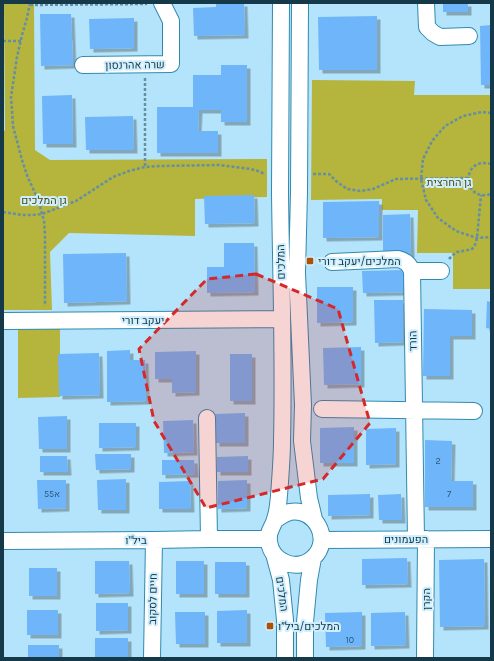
<svg xmlns="http://www.w3.org/2000/svg" width="494" height="661" font-family="Karla,Heebo,sans-serif">
<style>
.green{fill:#b5b43c}
.building{fill:#6eb5f9;filter:url(#shadow)}
.lines{fill:none;stroke-linecap:round;stroke-linejoin:round}
.minor-casing{stroke:#318aae;stroke-width:18}
.path{stroke:#658fa2;stroke-width:2.5;stroke-dasharray:3 2;stroke-linecap:butt}
.minor{stroke:#fff;stroke-width:16}
.marked{fill:#d62828;fill-opacity:0.2;stroke:#d62828;stroke-width:3;stroke-dasharray:8 5;stroke-linejoin:round}
.poi-dot{fill:#b05005;stroke:#cfeefe;stroke-width:1.5}
.labels{text-anchor:middle;dominant-baseline:central;stroke-width:4;stroke-linejoin:round;paint-order:stroke}
.number-label{font-size:9px;fill:#2b5875}
.street-label{font-size:11px;fill:#153949;stroke:#cfeefe}
.park-label{font-size:11px;fill:#4b4b16;stroke:#cfeefe}
.poi-label{font-size:11px;fill:#153949;stroke:#cfeefe;text-anchor:start}
</style>
<defs>
<filter id="shadow"><feDropShadow dx="3.5" dy="3.5" stdDeviation="0" flood-color="#0004"/></filter>
</defs>
<rect width="100%" height="100%" fill="#b4e4fb"/>
<!-- green -->
<path class="green" d="M4,3H34L35,150L50,160L267,159V197L195,199V236L69,233L50,252L52,310H3V132L5,130Z
M312,80L415,81L414,95H491V289H453V253H417L418,210H382V199L311,200Z
M18,328H60V397L18,398Z"/>
<!-- building -->
<path class="building" d="M216,3H244L245,35L194,36L193,8L216,7Z
M443,3H468V12H443Z
M40,14H71L73,65L41,66Z
M377,16V70H319L318,17Z
M134,18V48L90,49L89,19Z
M491,25V85H481L480,26Z
M221,65H247V122H221V110H199L198,131H218V153H157V107H193V75H221Z
M72,95L73,144H43L42,96Z
M133,116L134,150H86L85,117Z
M254,195L255,223L205,224L204,196Z
M379,201V237L323,238V202Z
M410,214L411,255H383V215Z
M224,243H254L255,292L207,293V267H224Z
M126,253L127,301L64,303L63,254Z
M403,270L404,292L363,293L362,271Z
M317,287H353V322L317,323Z
M374,300H403V342L375,343Z
M487,301L491,302V329L486,328Z
M424,309L472,310V336H450V376H423Z
M361,347V384L324,385L323,348Z
M130,350V360H145L146,401L107,402V351Z
M196,351V392L172,393V379H155V352Z
M99,353L100,395L59,396L58,354Z
M230,354H252V401H230Z
M245,413V443H216L215,414Z
M67,416V449H39L38,417Z
M193,420L194,452L164,453L163,421Z
M99,423H136V447L99,448Z
M354,427V463H320V428Z
M396,428V464L366,465V429Z
M425,440L452,441L451,481H473V507H425Z
M95,454H131V469L96,470Z
M40,456H67L68,472H40Z
M248,456V472H217V457Z
M162,460H194L195,474L162,475Z
M126,479V510H98L97,480Z
M37,480H66V508L38,509Z
M247,480V508L218,509V481Z
M190,481L191,509H159V482Z
M370,494V515L328,516V495Z
M401,494L402,520H379L378,495Z
M407,558L408,584L362,585V559Z
M484,559L485,626L440,627L439,560Z
M95,561H129L130,593L95,594Z
M176,561H204V594H176Z
M215,562H246V594H215Z
M29,568H57V596H29Z
M96,603H128V630L96,631Z
M27,610H58V635H27Z
M247,610V643H217V611Z
M175,612H205V644H176Z
M362,612V646L326,647L325,613Z
M405,612L406,645L371,646V613Z
M95,638H128V658H95Z
M28,645H59V658H28Z"/>
<g class="lines">
<!-- minor casing -->
<g class="minor-casing">
<path id="minor" d="M300,3L299,192L297,273L303,405L302,441L309,498L314,519
M426,3L427,27L433,33L440,37L469,36
M83,65L171,64V21L162,3
M332,262L398,259C406,261 409,264 412,271H441
M412,271L416,539
M3,321L282,319
M322,409L474,411
M207,418L209,539
M275,520C280,517 284,513 290,512C315,507 333,540 313,558C298,572 272,563 269,542C267,531 273,528 275,519C279,508 279,493 280,482C281,468 282,454 282,441C284,358 281,275 280,192C280,129 281,66 281,3
M322,540L491,539
M3,541L154,540L209,539H269
M274,554L281,580L285,620V658
M152,658L154,540
M305,658V622L309,580L313,558
M425,658L426,539"/>
</g>
<!-- path -->
<path class="path" d="M30,3L27,18L22,35L17,57L11,97L12,110L13,126L22,160L28,178L38,199L44,221L45,234V306
M30,5L147,4
M3,41H21
M145,78V167
M491,113L482,112L463,116L445,126L432,141L423,159L421,179L426,200L438,218L456,231L477,238L491,237
M491,164C460,156 462,203 491,194
M313,174H329L336,181L347,189L360,191L373,189L396,179L468,178
M3,212L22,215H32L42,214L76,201L113,177L129,171L145,167L160,166L219,165L251,169L261,172L265,175
M449,259L454,254L457,252L468,250L472,249L475,245L477,238L481,195"/>
<!-- minor -->
<use href="#minor" class="minor"/>
</g>
<!-- marked area -->
<path class="marked" d="M256,274L338,309L370,423L323,479L206,508L154,421L139,349L207,279Z"/>
<!-- markers -->
<g class="poi-dot">
<rect x="306" y="257" width="8" height="8" rx="2"/>
<rect x="266" y="622" width="8" height="8" rx="2"/>
</g>
<g class="labels">
<!-- number labels -->
<g class="number-label">
<text x="438" y="461">2</text>
<text x="52" y="494">55א</text>
<text x="449" y="494">7</text>
<text x="350" y="640">10</text>
</g>
<!-- street labels -->
<g class="street-label">
<text transform="translate(135 65) rotate(-1)">שרה אהרנסון</text>
<text transform="translate(281 262) rotate(-91)">המלכים</text>
<text x="143" y="320">יעקב דורי</text>
<text transform="translate(413 341) rotate(-91)">הורד</text>
<text x="406" y="539">הפעמונים</text>
<text x="136" y="540">ביל"ו</text>
<text transform="translate(282 594) rotate(82)">המלכים</text>
<text transform="translate(153 599) rotate(-89)">חיים לסקוב</text>
<text transform="translate(426 599) rotate(-90)">הקרן</text>
</g>
<!-- park labels -->
<g class="park-label">
<text x="449" y="182">גן החרצית</text>
<text x="44" y="200">גן המלכים</text>
</g>
<!-- poi labels -->
<g class="poi-label">
<text x="318" y="261">המלכים/יעקב דורי</text>
<text x="278" y="626">המלכים/ביל״ו</text>
</g>
</g>
<!-- border -->
<rect width="494" height="661" fill="none" stroke="#153949" stroke-width="8"/>
</svg>
